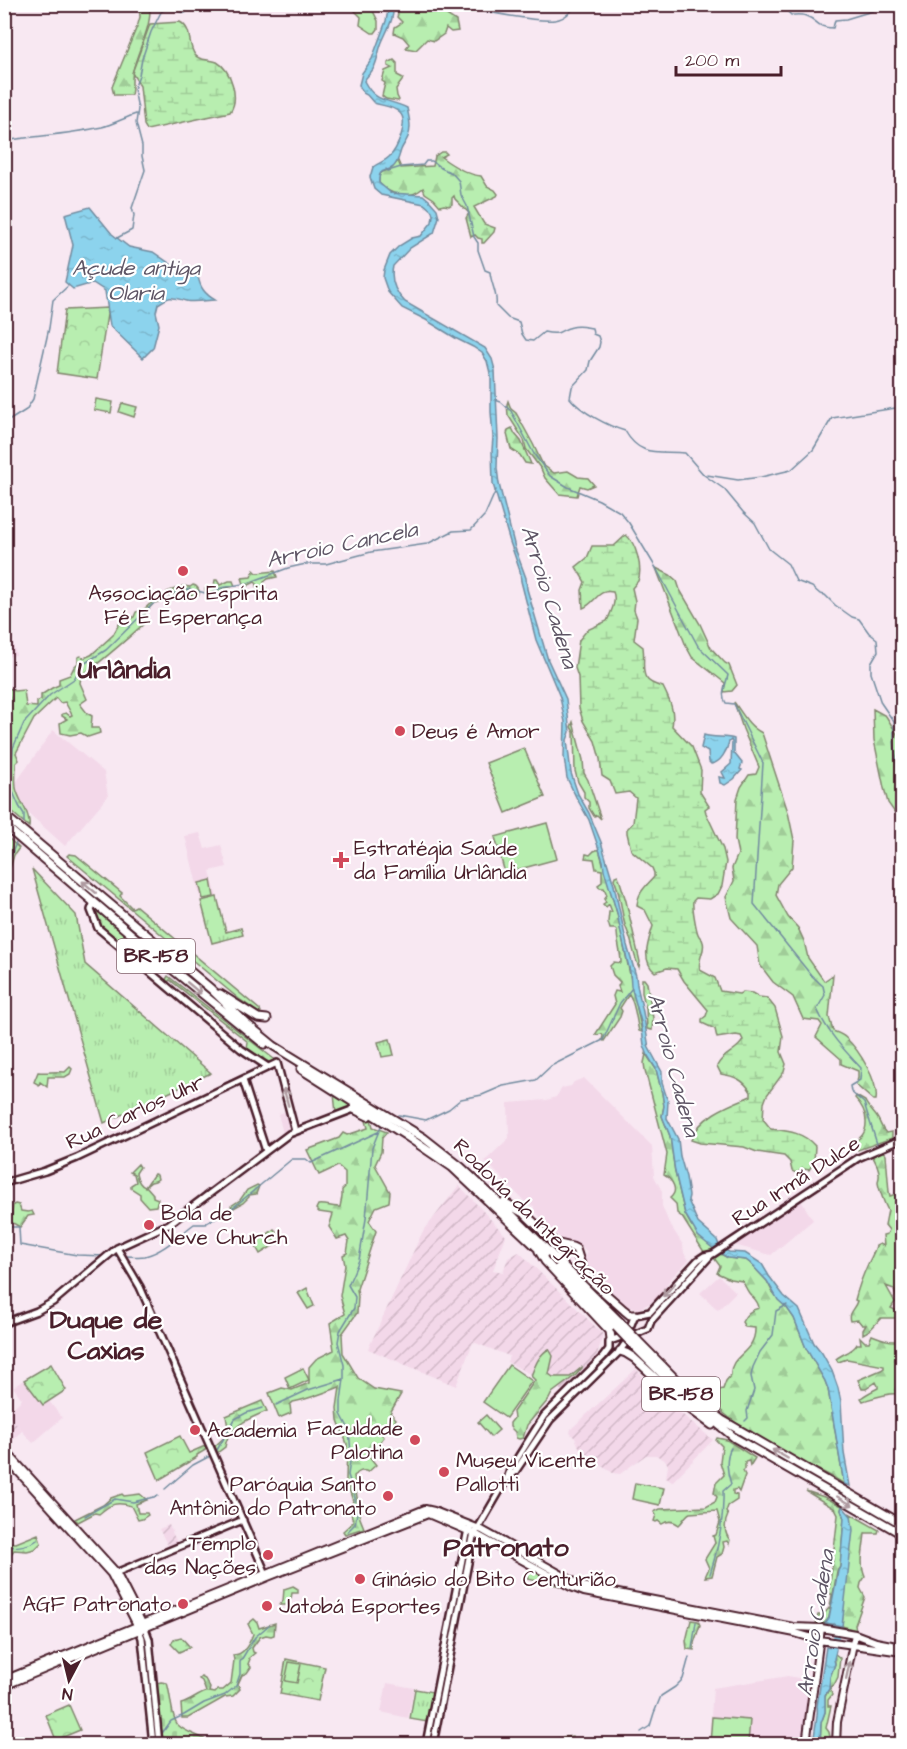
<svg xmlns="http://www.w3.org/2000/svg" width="907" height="1749" font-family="'Architects Daughter',sans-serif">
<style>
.built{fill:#f3d8e9}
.industrial{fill:url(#industrial-furrows)}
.grass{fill:url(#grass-tufts);stroke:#81866e;stroke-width:1.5}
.forest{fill:url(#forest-firs);stroke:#81866e;stroke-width:1.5}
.wetland{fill:url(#wetland-marsh);stroke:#81866e;stroke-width:1.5}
.cemetery{fill:url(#cemetery-stones);stroke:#81866e;stroke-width:1.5}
.park{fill:url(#park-crowns);stroke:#81866e;stroke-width:1.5}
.garden{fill:#b8eeb0;stroke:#81866e;stroke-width:1.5}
.water{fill:url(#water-ripples);stroke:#728b9f;stroke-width:1.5}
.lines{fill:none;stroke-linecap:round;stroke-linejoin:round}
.stream{stroke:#728b9f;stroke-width:1.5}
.river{stroke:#8cd3ed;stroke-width:6}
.tertiary-casing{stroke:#4a1f2b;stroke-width:10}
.secondary-casing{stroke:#4a1f2b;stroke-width:10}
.trunk-casing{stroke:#4a1f2b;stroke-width:11}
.tertiary{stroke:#fff;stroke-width:5}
.secondary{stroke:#fff;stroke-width:6}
.trunk{stroke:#fff;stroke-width:7}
.trunk-bridge-casing{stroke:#4a1f2b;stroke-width:11;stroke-linecap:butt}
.trunk-bridge{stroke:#fff;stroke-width:7}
.oneway{stroke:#ae9aa0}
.poi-dot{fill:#d1495b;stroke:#fff;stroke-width:2}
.labels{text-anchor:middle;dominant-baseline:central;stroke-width:4.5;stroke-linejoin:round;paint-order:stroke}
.shield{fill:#fff;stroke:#80626b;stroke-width:1.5}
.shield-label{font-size:20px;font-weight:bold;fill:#4a1f2b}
.poi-label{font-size:21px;fill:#4a1f2b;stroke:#fff;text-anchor:start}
.street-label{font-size:21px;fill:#4a1f2b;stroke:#fff}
.water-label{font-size:22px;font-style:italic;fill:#5e5565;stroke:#fff}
.district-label{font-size:27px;font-weight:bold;fill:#4a1f2b;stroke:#fff}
</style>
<defs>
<pattern id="industrial-furrows" width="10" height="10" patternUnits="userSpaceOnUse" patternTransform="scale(1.5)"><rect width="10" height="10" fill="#f3d8e9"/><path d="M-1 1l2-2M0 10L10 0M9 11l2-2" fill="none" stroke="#d2b9c8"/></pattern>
<pattern id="grass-tufts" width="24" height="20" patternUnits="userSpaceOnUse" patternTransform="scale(1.5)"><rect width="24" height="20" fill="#b8eeb0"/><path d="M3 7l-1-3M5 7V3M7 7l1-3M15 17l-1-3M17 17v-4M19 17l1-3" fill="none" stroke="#a0cc98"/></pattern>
<pattern id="forest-firs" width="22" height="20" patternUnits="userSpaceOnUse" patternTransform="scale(1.5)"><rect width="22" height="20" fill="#b8eeb0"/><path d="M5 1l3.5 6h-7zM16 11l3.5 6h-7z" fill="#a0cc98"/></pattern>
<pattern id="wetland-marsh" width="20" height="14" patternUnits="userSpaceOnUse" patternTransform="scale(1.5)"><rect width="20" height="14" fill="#b8eeb0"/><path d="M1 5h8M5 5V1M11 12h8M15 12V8" fill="none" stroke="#a0cc98"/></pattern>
<pattern id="cemetery-stones" width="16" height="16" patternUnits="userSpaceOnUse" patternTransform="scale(1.5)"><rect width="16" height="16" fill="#b8eeb0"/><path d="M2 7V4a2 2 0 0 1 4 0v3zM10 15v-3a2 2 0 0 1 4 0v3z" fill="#a0cc98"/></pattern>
<pattern id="park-crowns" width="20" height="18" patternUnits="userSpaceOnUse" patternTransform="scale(1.5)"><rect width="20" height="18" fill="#b8eeb0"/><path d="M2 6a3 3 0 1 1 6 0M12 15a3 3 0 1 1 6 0" fill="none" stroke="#a0cc98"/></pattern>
<pattern id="water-ripples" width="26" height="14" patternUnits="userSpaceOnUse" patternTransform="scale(1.5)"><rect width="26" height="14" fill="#8cd3ed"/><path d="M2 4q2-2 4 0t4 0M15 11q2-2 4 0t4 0" fill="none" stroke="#7ab5cb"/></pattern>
</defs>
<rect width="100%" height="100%" fill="#f8e8f2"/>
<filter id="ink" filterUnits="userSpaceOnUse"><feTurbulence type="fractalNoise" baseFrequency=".0167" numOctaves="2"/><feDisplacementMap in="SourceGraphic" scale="12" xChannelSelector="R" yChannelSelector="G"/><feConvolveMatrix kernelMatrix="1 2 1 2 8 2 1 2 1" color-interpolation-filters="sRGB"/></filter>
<g filter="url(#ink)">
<!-- built -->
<path class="built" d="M4,608L16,655L7,657L5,650Z
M53,730L104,772L108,796L65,846L27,812L15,784Z
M200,833L205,849L221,845L227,867L210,871L217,897L201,901L185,836Z
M584,1078L652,1146L654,1176L662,1191V1206L669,1223L683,1245L684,1253L689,1260L673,1276L655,1301L638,1309L628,1307L587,1266L585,1256L587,1252L578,1243L562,1240L534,1210V1206L528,1205L485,1161L509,1138L508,1103L547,1100L556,1097L562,1088L571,1086L574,1082Z
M287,1111L290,1127L283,1133L278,1114Z
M800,1199L813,1220L771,1255L734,1245L733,1243Z
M719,1276L736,1292L718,1310L700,1293Z
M24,1380L43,1405L49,1401L62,1418L33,1443L7,1414L22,1399L13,1387Z
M788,1676L809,1680L802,1744H709L713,1688Z
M387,1683L414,1688L408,1718L381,1712Z"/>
<!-- industrial -->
<path class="industrial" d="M459,1185L506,1236L493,1270L503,1272L508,1258L519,1252L603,1334L596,1360L563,1391L507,1362L509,1356L473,1342L456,1386L368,1349L422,1233Z
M636,1369L677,1410L713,1440L672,1482L666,1478L668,1466L666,1461L656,1455H646L620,1474L613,1473L597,1463L580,1449L575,1438L570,1433L571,1429Z
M14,1421L22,1431L6,1446L5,1429Z
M169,1525L177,1543L168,1546L159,1529Z"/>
<!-- grass -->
<path class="grass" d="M69,854L76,855L122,893L120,896L132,908L136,906L260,1010L261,1014L239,999L67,856Z
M32,869L76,915L85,964L211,1073L104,1123Z
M217,897L226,932L241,928L243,935L212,943L201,901Z
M95,907L159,963L157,969L154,971L152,970L154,967L135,950L132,953C119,942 92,926 95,907Z
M168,976L274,1059V1061C265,1065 255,1054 247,1049L248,1042L170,980L167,983L165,981Z
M390,1039L394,1055L382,1057L378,1042Z
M537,1229C545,1238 551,1245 563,1248L559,1257L537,1235L535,1230Z
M307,1288L314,1306L308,1309L298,1293Z
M530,1568L566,1587L527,1579Z
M415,1689L433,1692L427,1722L410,1719Z"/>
<!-- forest -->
<path class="forest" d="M139,5H149C154,23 137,51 133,71C131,79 133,87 131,95H114L112,87L138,24L140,17Z
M355,5H370L378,21V29L375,33H372L360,25L361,17L355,11Z
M393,5H466C462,11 452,9 445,14L456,21L458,31L451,32L446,28L444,34L434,41L427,39L416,50L406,48L409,44L403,37L394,33L395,27L400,24L402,22L397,17L398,14Z
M394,60L397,63V75L403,78L402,81L396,89L397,96L399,100L398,101L386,99L382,96L385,83L382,81L385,71L392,68L388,66V63Z
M441,152H445L447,154L441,157C452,165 468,175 481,176L487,186L495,190L498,194L497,196L474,207L484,224L495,228L494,232L484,243H482V239L478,238L475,235L471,237L466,218L469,213L455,199L454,196L452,198V204L449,206L444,205L440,206L434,199L425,193L423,188C409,200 391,196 379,183C378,169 384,173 392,168C394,166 396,163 398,161L401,168L433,166L435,156Z
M508,401L511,409L516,413L533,444L543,465L554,473L568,471L578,477L588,478L594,485L587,488L580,486L577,496L559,494L545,478L541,469L526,449L524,440L508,415L507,404Z
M512,428L515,434L521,441L531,464L525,463L520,455L511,449L507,434L508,430Z
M656,568L670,575L677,581L680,590L700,624L711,648L725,663L729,665L737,685L732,691L724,692L725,683L692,657L686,646Z
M254,570L257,573L275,571L277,577L268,579L264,582L266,589L263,597L257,590V584L255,582L245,587L242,578L251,577Z
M215,580H217L220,585L229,581H233L235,586C226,587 219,592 213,598H207L205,589L214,586Z
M193,585C198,586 201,592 198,596L187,595L181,597L176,594L167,596V592L183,586L190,587Z
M148,598L155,599L160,598L162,601L154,603L145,613L147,621C126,640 104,660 81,676L80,683L87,699L80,704L87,713L92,716L91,728H99L100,733L88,737L81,733L70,735L61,733L60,723L67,719L62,716V714L66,713L70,716L72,715L65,702L60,703L56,698L34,719L16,753L19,760L16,763C16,771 15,780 16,788C19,802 31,813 29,827L5,806V688L12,689L14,691L24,690L26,706L37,707V701L41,700V695L52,688L59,685V679L70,675L74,667L78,663V657L81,656L84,658L91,655L113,635L119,624L134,617L136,612L143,610L151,603Z
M734,702C742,713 749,727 762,733L788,812L794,840L792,867L778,884L776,895L788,917L798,928L804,941L808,958L824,981L833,975L829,1017L833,1031C838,1033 842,1034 846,1038C859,1050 879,1082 876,1100H873L856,1085L858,1078V1071L841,1064V1059L816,1037L822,1025L819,1021L803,1019L793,997L773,982L760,965L757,946L731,918L726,897L734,881L732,868L738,854L735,840L737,799L741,787L749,775L756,774L759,767L743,729Z
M873,709L886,716L902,742V821L900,820L888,803L884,788L874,740Z
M573,722L583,760L584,773L588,780L601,819L597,815L594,816L589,808V802L584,797V792L578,782L575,771L574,732L571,727Z
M6,836L19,848L14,855L10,868L5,871Z
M599,849L617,913L642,1032L639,1031C636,1019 635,1003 629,994L620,1008L622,1011L620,1017L604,1041L602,1040L603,1036L602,1034L595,1035L615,1004L613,996L615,991L620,992L618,986L620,982L613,975L610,966L614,962L621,963C621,952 617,942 617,931L615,929H610L608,922L609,912H612L609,904L606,907L603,904L606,902L604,899L607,895L604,888H600L598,885L602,882V870L596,869L594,859L585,858L586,854L590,855L594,851Z
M618,875L626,901L640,962L639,967C634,957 633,946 629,935C627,930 625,926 624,921C621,908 620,892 614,879L615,876Z
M642,979H644L647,983L653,1018L652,1030L647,1029L646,1008L642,993Z
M646,1054L656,1069L662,1093L664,1106L662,1116L670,1136L675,1172L685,1214L691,1225L716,1251L704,1252L682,1217L677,1213L676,1204L670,1198C679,1191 673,1180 664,1175L667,1154L645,1070L644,1063Z
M70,1067L72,1069L70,1074L65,1077H48L47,1087L40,1082L39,1085L34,1082L38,1072C47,1073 55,1071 65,1072Z
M856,1096L865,1101C868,1108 874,1112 878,1119C881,1124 881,1128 886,1133L892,1132V1138L858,1150L854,1146L853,1142C872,1134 868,1111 855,1098Z
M365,1117L371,1119L373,1127L387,1132L382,1138L381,1152L375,1165L390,1192L389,1202L376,1207L369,1221L376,1231L357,1289L358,1297L357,1313L342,1334L343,1353L358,1378L374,1389L401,1394L390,1413L396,1419L391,1429L385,1424L379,1430L384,1437L369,1456L376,1465L368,1472C362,1469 358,1472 354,1476L360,1518L364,1528L345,1534L343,1531L353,1522L350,1508L353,1501L346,1480L347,1444L338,1420L337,1408L340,1387C325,1392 309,1399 293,1402L290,1405L291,1413L279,1418L269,1393L282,1388L292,1390L309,1383V1367L316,1359L334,1350L330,1323L345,1314L340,1296L345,1265L343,1255L347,1253L349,1241L346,1236L337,1239L329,1227L333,1214L319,1212L316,1209L318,1205C325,1204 333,1207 340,1207L342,1197V1190L345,1187V1172L338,1166L319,1175L307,1150L339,1138L343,1133L347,1135L368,1128Z
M882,1150L886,1155L889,1192L890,1196L896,1194V1196L894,1217L897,1219V1227L900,1222L902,1223V1311L899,1307L894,1289L886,1286L895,1302L891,1308L899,1312L901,1315L896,1318H881L870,1330L863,1334V1330L866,1325H862L858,1320L850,1321C847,1312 855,1309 857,1301L855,1300C858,1288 863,1275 868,1264C871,1257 874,1253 876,1246L880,1244L884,1246L883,1235L887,1234L889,1230L885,1225L888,1210C885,1206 878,1186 878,1182C878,1180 879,1179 879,1177C880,1170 875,1160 871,1154Z
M138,1164L140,1167L136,1173C137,1178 139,1185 145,1187L154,1174L157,1175L158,1179L155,1181L151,1182L146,1186L153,1194V1197L158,1199L156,1206L148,1207L140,1198V1194L131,1188V1185L136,1182L134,1174L130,1172Z
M257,1185L259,1186L256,1194L249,1195V1197L243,1203L230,1210L231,1206L240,1200L247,1190Z
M15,1204L19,1205L21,1211L28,1212L32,1211L34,1215L28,1216L20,1227L11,1222L13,1205Z
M274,1229L279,1234L281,1241L260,1254L255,1245V1240L264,1237Z
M719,1253L728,1258L746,1260L750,1263L767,1281L772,1291L787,1308L794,1318L806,1348L825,1381L828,1389L844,1484C830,1474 813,1468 798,1460C768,1445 736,1427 713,1403L715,1391L723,1389L726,1381L731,1375C729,1355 756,1353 755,1328L745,1327L742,1322C746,1314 750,1310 759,1308C758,1300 753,1298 749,1293C746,1289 745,1285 742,1281L730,1279L717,1273L720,1266L714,1258Z
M872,1335C882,1339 892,1343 902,1340V1400L898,1394C889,1392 873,1398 863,1401L861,1398C866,1394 872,1391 878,1388V1386L876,1382L866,1389H862L858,1380L881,1370L884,1368V1366L847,1359L838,1362L836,1359C843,1353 853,1352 857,1344H861L860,1337L865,1342H869Z
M549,1349L553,1356L549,1374L553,1377H570L582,1367V1368L576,1375L552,1393L549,1399L527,1425L523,1438L519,1439L516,1438L515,1432L510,1427V1423L514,1418L513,1412L535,1380L531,1376C535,1366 539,1354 549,1349Z
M262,1401L267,1411C250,1418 227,1427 225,1447L217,1453L215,1446L229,1433L226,1416Z
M717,1438L727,1440L755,1458L750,1466L749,1461L745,1462V1469L743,1471L745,1475L739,1492L737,1489L733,1490V1494L737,1495V1500L728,1506L726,1512L728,1515C724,1523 724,1533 730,1540L729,1544L727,1541L723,1542L724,1547L722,1554L717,1557L712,1576L705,1577L709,1568L705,1559L715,1543L713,1536L716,1535L720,1522L717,1511L690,1513C685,1515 684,1521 679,1525C674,1521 668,1520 662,1524L658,1521L656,1522L654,1521L656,1515L654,1512L660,1509L706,1507L715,1502L717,1497L714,1493L716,1483L724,1475L720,1462L722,1446L716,1440Z
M806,1491L824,1497L842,1506L841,1510L844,1518L840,1567L837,1571L829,1618L825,1623L816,1624L818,1615H823L830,1607L832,1595L829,1592L838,1515L835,1509Z
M122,1494L124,1496L140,1494L147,1500L136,1504L138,1513H147L148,1515L142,1519L138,1520L131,1506C116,1501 111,1504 99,1514L95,1513L78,1522L75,1519L103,1505L111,1498Z
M849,1513L879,1530L878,1533H865C864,1547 859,1563 865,1577L861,1583L860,1588L865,1597L855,1625L856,1630L842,1626L851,1516Z
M38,1534L41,1543L35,1549L27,1551L14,1550L11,1554L5,1555V1542L16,1543Z
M293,1586L298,1589V1593H292L291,1599L286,1605H280L283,1601L284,1589Z
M254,1619L257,1622L259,1628L275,1623L274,1635L271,1636L266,1635L260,1637L252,1648L253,1652L255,1653L249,1658L250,1659L248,1664L251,1667L247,1673L242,1675L238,1684L240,1689L233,1696L225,1697L188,1718H182L181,1704C190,1702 197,1695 206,1692L202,1681L199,1679L201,1677L205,1679L210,1688L209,1692L215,1693L218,1690H223L231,1683L234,1660L233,1655C244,1655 249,1644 253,1634L248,1624Z
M691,1620L698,1621L700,1625L694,1643V1650L687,1649L686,1641Z
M181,1637L190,1647L179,1652L171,1644L174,1639Z
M834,1653L840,1658L838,1677L834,1685L830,1687L832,1695L828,1700V1706H831L826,1728L829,1732L830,1737L828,1739V1744H820L821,1723L825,1712V1697L829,1689L830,1677L835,1664Z"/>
<!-- wetland -->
<path class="wetland" d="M180,22C193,29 187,44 195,55C199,61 210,59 217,62C231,70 240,98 230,112L147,130L144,125L140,86L132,73L150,24Z
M626,535C636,543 643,568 638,581C637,582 633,587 632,588L635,601L634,610L637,618L634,640L643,647C646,668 636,681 663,687C670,701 675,711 672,726L692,747L701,770L700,792L709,806L705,809L706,813L723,849L726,862L722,886L718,894L710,899L696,898L693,901C692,907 696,929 698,934C700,939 702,937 703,942C706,952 697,956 700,970L715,978L720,991L739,994L743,992L752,993L759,997L767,998L775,1008L783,1036L781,1052L786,1064L784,1072L767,1095L764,1103L763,1119L771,1129C788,1131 803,1132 815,1146L814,1162L809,1170L804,1169L796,1173L792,1171L790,1162L784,1156L757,1152L744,1147L700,1143L691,1140C699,1116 729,1105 751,1096V1092C744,1080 735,1076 721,1074L717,1066C723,1053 738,1051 743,1040L741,1036L736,1035L717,1038L715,1029L702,1023V1019L706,1016L708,1010L684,981L677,969L667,968L655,972C640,960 649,940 653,926L645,910L637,906C638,892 645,887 654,877V873L652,868L631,850L627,833V829L633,823L636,798L629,792L615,794L610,781L602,776L600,759L595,741L583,721L579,708L578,677L575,668L579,640L587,630L607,621C611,612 617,601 613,592C598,588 595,604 583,608L582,590L585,582L576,567L587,558L592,546H614Z"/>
<!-- cemetery -->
<path class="cemetery" d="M161,1682L167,1683C171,1694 171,1718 178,1725C187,1734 202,1735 211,1744H161L155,1686L157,1683Z"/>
<!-- park -->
<path class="park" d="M108,308L97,379L57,373L65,310Z
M334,1094L352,1106L336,1113Z
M51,1364L66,1390L43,1405L24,1380Z
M180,1436L189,1453L205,1446L207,1449L197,1455V1457L159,1480L147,1452Z
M286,1659L325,1667L318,1701L280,1694Z
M69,1705L80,1730L56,1740L46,1715Z"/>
<!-- garden -->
<path class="garden" d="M96,399L113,402L111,413L94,410Z
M122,403L137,407L134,417L119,412Z
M524,748L545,797L506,813L486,763Z
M547,823L557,859L505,873L495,837Z
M211,880L214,897L203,899L199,883Z
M509,1365L532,1381L506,1418L483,1402Z
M303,1368L309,1380L290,1389L285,1377Z
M486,1415L499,1430L491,1437L478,1422Z
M635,1483L664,1488L660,1505L632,1499Z
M289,1662L301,1664L297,1683L285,1681Z
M712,1717L750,1720L748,1744H710Z
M572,1736L574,1744H546L545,1740Z"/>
<!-- water -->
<path class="water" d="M389,5H393C395,18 387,30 382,42C379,49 378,58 375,65C373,72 367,75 364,81C376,104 387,98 407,108C409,117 412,128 408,137C406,142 403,145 401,150C399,156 398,163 393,167C386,173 378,167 379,183L391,193L423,195L429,200L437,209L439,217L434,233L410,248L393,266C390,280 395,292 405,302L485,348L492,359L495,370L498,438L497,468L499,484L515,548L526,578L527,589L548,660L566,699L569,724L570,732L567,740L571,773L578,794L589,813L601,842L614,885L627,945L636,976L637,985L643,1012L649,1048L662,1072V1083L668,1101L667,1118L678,1139L680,1156L686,1177L689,1196L688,1200L698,1223L717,1240L720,1248L729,1252L745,1253L762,1264L769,1276L784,1296L799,1309L814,1343L822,1353L832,1371L838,1388L841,1402L844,1453L850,1486L844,1484L828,1389L825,1381L806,1348L794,1318L787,1308L778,1300L767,1281L750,1263L746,1260L728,1258L716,1251L698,1236L685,1214L675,1172L670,1136L662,1116L664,1106L662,1093L656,1069L648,1056L644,1045L641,1022L631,986L630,972L622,938L617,913L604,870L603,861L589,820L576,797L567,778L564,757L565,722L560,697L536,640L521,581L520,571L510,542L493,484L492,450L493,437L491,412V377L487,361L482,353L473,347L457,339L426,320L402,308L388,292L383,278L384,270L390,255L399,246L412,238L421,236L432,222L433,215L432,211L424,204L381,195L374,189L370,177L373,167C378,163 384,162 389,157C397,150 409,122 400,113C393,106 383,106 374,103L367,95L363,93L359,85L362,73L372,59L386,21Z
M90,207L112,234L129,247L153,252L175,267L198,276C200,288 205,294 215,300C207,300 194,303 186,301C171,297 172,295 158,304L156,312L159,325L153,348L143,358L110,326L105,291L93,283L73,289L65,282L73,245L65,214Z
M704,735C714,738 727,736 734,739V753L742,763L740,769L742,770L734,779L725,785L720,783L719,777L725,778L722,772L731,764L732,742L731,740L729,742C727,750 721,763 711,764L709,762L708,752L701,748Z
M842,1506L851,1516L853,1530L842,1626L825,1623L829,1618L838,1571L840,1567L844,1518L841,1510Z
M826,1647L836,1649L834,1659L835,1664L830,1677L829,1689L825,1695V1712L821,1723L820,1744H814C813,1733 819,1715 817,1706Z"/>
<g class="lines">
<!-- stream -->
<path class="stream" d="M461,4C475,11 546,24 559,19C567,17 572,10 578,4
M774,4L776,8L785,9L791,15C795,15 802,14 806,16C818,20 816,28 833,28L835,20L846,19L892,5
M4,141C37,136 70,134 102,127C114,124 124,118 136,114
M386,169L388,171L401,167L423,165L426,161H432L441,168L452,173L459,181L461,195L467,206L474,237L478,243V250L485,270L490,272C491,285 498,293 496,306L508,318L519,322L522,334L526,340L533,341L544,332C562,336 558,330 572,327C579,325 585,327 592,328L593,334L598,336L600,342L599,347L590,361L588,370L572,387L570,398C581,412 608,426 625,431C641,459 660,450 685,453L704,475L724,489L743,512L755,523L769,549L788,564L796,581L812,587L820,594L825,595L835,605L852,617L859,619L869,633L877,639L878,651L871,663V673L881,703L894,722V740L899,791L902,797
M117,238L132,230L134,215L132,208L145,170L142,156V146L136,123L138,109L134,89L139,75L142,59L151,32L161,12L167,8L185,13L188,11L189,4
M495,400L501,402L511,411L534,454L550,476L568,487L599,500L620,512L629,523L656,568L698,646L728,675C726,685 720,695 726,703L734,704L763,763L754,904L811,975L823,986L825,995L817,1009C827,1032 844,1050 861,1068L860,1080L850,1086L851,1092L864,1103L877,1144
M4,419L10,420L26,410L33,399L49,328L53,300L68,286
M707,475L738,480L761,477L791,470L813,450L832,418L902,407
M170,594L190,589L209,594L221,588L248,583L288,568L306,564H326L371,552L427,544L453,531L471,530L485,515L496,490
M24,822V814L19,806L10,785L13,748L24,723L50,695L74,679L82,665L106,650L155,602L160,599
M4,866L8,863L16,843
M399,1115L426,1120L449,1109L461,1099L482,1095L503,1086L536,1080L551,1066L603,1040L620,1003L632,988
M4,1227H19L20,1245L77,1255L105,1256
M110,1256H120
M125,1256C131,1256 139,1257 145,1256C165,1251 179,1235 194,1224H205L235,1206L292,1159H306L311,1163L378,1132
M276,1405L308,1390L344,1379
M745,1421L748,1418L747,1411L754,1390L751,1376L753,1367L760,1352L773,1335L776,1311L787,1305
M217,1450L235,1419L246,1413L262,1408
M165,1489L193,1465L210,1456
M85,1516L115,1499L133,1502L158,1496
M348,1531L355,1524L357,1513L355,1498L348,1475L351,1454L349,1429L341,1414V1401L344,1379V1365L338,1342L340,1331L354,1308L355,1297L348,1285L359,1260L366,1219L372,1148L381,1126
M4,1547C15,1547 29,1546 37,1540
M710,1574C719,1546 724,1520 723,1491L731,1484C727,1473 725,1458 731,1448
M692,1649L696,1622
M641,1732L650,1726L654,1713L661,1696L675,1687L683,1679L689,1657
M160,1736L171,1721L184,1715L204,1703L225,1695L236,1686L240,1674V1662L255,1637L269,1625"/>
<!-- river -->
<path class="river" d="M831,1655L836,1637"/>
<!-- tertiary casing -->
<g class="tertiary-casing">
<path id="tertiary" d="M94,902L91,910L98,928L241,1049L268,1067
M243,1080L266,1151
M4,1183L45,1171L77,1158L277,1063L295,1131
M117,1248L140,1287L267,1576
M4,1323L37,1311L53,1302L117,1248L169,1224L289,1134L354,1109
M507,1479L510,1470L544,1416L603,1357L609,1349V1342C614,1338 617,1340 622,1336C631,1330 631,1323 635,1315L650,1312L698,1260L704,1256L713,1254L858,1158L902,1139
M113,1574L243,1520
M145,1628L149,1639L159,1744
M139,1630L142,1638L153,1744
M426,1744L467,1534L470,1529
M433,1744L473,1537L498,1494L506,1480L515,1472L550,1420L620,1351C629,1337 632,1335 648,1329L651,1321L711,1255"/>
</g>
<!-- secondary casing -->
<g class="secondary-casing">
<path id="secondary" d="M4,1449L116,1572L143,1625
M4,1456L111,1574L138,1627
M4,1680L425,1509L434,1511L482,1530L582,1586L793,1627L821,1628L855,1634L876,1642L902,1647
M4,1686L268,1577L428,1514L475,1534L571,1587L584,1592L795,1633L819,1640L902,1652
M806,1744L821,1628
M836,1744L837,1722L855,1634"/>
</g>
<!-- trunk casing -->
<g class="trunk-casing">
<path id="trunk" d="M4,815L211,989L247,1024L274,1046L424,1138L461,1167L507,1210L620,1322
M4,825L167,965L264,1044
M220,994L258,1018L267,1019
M301,1069L405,1135L452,1167L544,1254
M354,1109L368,1116
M504,1202L525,1214L555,1243L572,1247L576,1249L582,1268L590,1280L624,1310L630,1315H635
M539,1251L545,1261L610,1331L611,1339
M558,1268L616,1327
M637,1340L696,1400L722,1420L902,1524
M633,1345L685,1397L735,1438L902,1534
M620,1351L626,1353L634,1358L686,1406L712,1425"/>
</g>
<!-- tertiary -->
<use href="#tertiary" class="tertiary"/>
<!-- secondary -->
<use href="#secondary" class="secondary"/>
<!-- trunk -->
<use href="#trunk" class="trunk"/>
<!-- trunk-bridge casing -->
<g class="trunk-bridge-casing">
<path id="trunk-bridge" d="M620,1322L637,1340
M616,1327L633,1345"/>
</g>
<!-- trunk-bridge -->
<use href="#trunk-bridge" class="trunk-bridge"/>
</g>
<!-- one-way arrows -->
<defs><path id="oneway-shaft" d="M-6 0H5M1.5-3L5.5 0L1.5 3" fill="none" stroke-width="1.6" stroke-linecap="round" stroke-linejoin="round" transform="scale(1.5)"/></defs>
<g class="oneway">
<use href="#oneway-shaft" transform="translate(89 887) rotate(-140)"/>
<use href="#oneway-shaft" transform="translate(194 988) rotate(40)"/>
<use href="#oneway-shaft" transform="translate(286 1097) rotate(-105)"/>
<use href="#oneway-shaft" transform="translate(669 1290) rotate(132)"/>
<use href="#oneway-shaft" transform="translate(780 1454) rotate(-150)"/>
<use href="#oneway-shaft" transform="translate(845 1501) rotate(30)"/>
<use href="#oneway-shaft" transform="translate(848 1670) rotate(-78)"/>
</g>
</g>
<!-- markers -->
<g class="poi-dot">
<circle cx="183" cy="571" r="6"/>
<circle cx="400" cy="731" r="6"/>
<path d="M338 851h6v6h6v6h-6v6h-6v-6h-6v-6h6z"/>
<circle cx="149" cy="1225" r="6"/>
<circle cx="195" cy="1430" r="6"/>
<circle cx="415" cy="1440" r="6"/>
<circle cx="444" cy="1472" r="6"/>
<circle cx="388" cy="1496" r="6"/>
<circle cx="268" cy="1555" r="6"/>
<circle cx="360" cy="1579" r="6"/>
<circle cx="183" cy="1604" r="6"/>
<circle cx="267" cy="1606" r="6"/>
</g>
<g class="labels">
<!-- shield labels -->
<g class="shield">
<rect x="117" y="939" width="78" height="34" rx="4.5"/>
<rect x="642" y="1377" width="78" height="34" rx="4.5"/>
</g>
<g class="shield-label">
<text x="156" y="956">BR-158</text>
<text x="681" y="1394">BR-158</text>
</g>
<!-- poi labels -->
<g class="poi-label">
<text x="183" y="593" text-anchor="middle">Associação Espírita<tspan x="183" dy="24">Fé E Esperança</tspan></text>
<text x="412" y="731">Deus é Amor</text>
<text x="354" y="848">Estratégia Saúde<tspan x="354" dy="24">da Família Urlândia</tspan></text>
<text x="161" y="1213">Bola de<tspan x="161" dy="24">Neve Church</tspan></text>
<text x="403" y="1428" text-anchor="end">Faculdade<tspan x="403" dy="24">Palotina</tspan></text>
<text x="207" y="1430">Academia</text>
<text x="456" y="1460">Museu Vicente<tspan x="456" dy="24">Pallotti</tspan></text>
<text x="376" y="1484" text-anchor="end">Paróquia Santo<tspan x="376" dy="24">Antônio do Patronato</tspan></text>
<text x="256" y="1543" text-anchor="end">Templo<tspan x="256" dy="24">das Nações</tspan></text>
<text x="372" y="1579">Ginásio do Bito Centurião</text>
<text x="171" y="1604" text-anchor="end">AGF Patronato</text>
<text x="279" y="1606">Jatobá Esportes</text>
</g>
<!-- street labels -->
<g class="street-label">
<text transform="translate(135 1112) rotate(-25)">Rua Carlos Uhr</text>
<text transform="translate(796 1181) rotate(-33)">Rua Irmã Dulce</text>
<text transform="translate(534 1217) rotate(44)">Rodovia da Integração</text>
</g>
<!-- water labels -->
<g class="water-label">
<text x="136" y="268">Açude antiga<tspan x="136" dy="25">Olaria</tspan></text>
<text transform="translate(342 545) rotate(-12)">Arroio Cancela</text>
<text transform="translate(549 597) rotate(73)">Arroio Cadena</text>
<text transform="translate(673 1065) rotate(75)">Arroio Cadena</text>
<text transform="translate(816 1623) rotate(-81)">Arroio Cadena</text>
</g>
<!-- district labels -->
<g class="district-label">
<text x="124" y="670">Urlândia</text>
<text x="106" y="1320">Duque de<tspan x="106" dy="31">Caxias</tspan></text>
<text x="506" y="1548">Patronato</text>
</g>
</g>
<!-- margin -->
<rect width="907" height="1749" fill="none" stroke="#fff" stroke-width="24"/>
<rect x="12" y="12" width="883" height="1725" fill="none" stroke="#4a1f2b" stroke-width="2" filter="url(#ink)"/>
<!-- north arrow -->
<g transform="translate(69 1680) rotate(187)" stroke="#ffffff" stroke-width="4.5" paint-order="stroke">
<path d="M0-4.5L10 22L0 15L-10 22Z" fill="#4a1f2b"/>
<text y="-9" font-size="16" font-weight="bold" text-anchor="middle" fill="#4a1f2b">N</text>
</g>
<!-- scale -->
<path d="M676 66v9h105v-9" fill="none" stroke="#4a1f2b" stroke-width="3"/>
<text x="685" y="66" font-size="18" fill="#4a1f2b" stroke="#ffffff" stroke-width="4.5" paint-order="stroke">200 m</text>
</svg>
